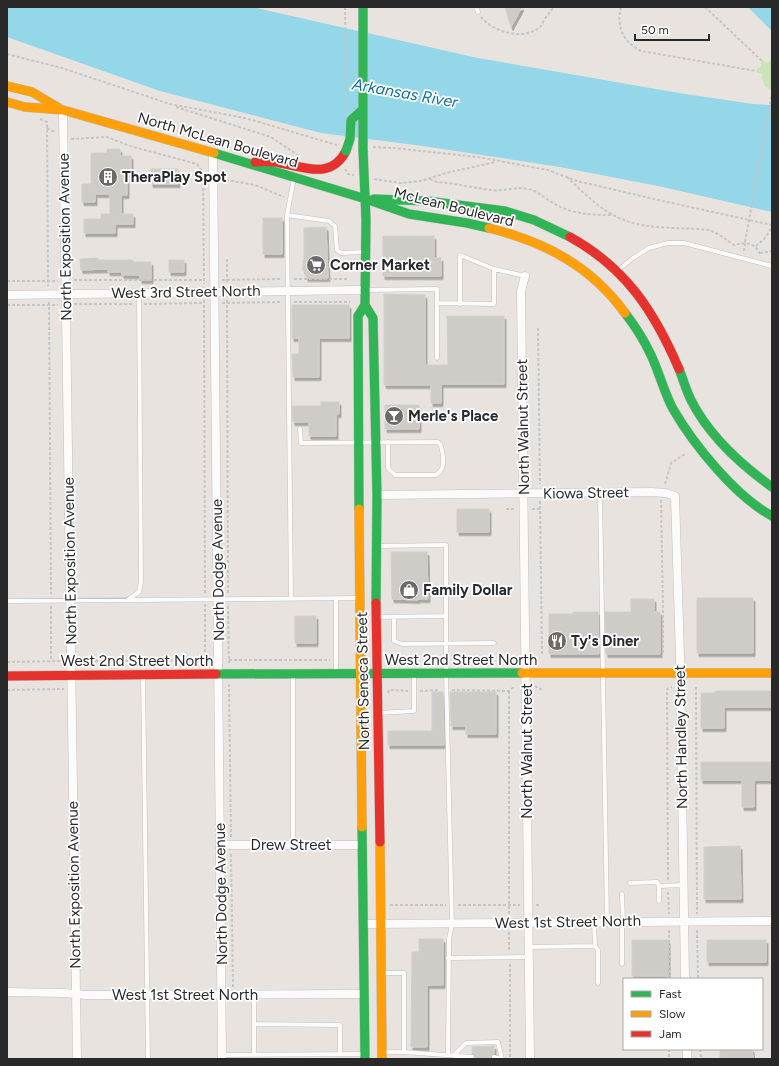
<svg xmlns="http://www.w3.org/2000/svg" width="779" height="1066" font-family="Figtree,sans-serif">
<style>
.green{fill:#cce2b8}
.water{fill:#94d7e8}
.building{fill:#cfccc8;stroke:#d2cfcb;filter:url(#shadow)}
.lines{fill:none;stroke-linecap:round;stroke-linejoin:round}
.lane-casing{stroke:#c2c0c0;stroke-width:5}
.street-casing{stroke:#c2c0c0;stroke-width:9}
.fast-casing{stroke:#c2c0c0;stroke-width:10}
.slow-casing{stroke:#c2c0c0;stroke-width:10}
.jam-casing{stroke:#c2c0c0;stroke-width:10}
.path{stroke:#c6c5c5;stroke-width:2;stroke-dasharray:3 2;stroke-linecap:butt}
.lane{stroke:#fcfbfa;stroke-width:4}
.street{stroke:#fcfbfa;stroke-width:8}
.fast{stroke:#30b455;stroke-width:9}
.slow{stroke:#ff9f0a;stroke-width:9}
.jam{stroke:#e5322d;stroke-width:9}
.fast-bridge-casing{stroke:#c2c0c0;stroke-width:10;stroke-linecap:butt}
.path-bridge{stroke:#c6c5c5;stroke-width:2;stroke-dasharray:3 2;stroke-linecap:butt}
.fast-bridge{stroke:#30b455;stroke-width:9}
.labels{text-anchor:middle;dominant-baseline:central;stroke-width:3.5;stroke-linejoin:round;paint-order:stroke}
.street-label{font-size:15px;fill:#292929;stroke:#fff}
.poi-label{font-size:15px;font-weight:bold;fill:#292929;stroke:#fff;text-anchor:start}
.water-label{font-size:16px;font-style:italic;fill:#107097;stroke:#fff}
</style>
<defs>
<filter id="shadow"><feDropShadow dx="2" dy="3.5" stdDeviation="0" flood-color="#0004"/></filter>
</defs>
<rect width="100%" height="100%" fill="#e8e3de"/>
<!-- green -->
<path class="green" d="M762,60L766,63L772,60V90C763,87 763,82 762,74L756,72L757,69L761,66V61Z"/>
<!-- water -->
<path class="water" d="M7,7H252L478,58L679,93L753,104L772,105V212L663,187L560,167L423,146L321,133L160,91L7,37Z
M748,7H772V31Z"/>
<!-- building -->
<path class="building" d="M505,7H522L511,27Z
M107,149H120V156H131V170H127V195H121V214H133V224H115V233H84V219H101V214H110V194H95V202H82V184H91V153H107Z
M151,169H178V184H151Z
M263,218H282V254H263Z
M326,227L328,278H306V271H303V260H304V228Z
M383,236H434V258H441V276H383Z
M98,258V260H133V262H151V280H140V275H122V272H108V269L81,270L80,259Z
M169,260H184V272H169Z
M384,294L425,295V365H448L447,316H504V384H441V403H431V385H384Z
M292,305H349V338H319V377H293L292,354H299V338H292Z
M321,402H339V414H336V436H309V422H293L292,406H321Z
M385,405H419V429H385Z
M457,509H489V532H457Z
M391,552H427L428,599H418V600L392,599Z
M697,598H753V653H697Z
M631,599H654V612H660V654H606L605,612H631Z
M573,612H598L599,654H549V614H573Z
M295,616H316V643H295Z
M715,691H772V707H724V728H701V693H715Z
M432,692H443L444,745H388V731H432Z
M450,692H496V734H466V726H451Z
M701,762H772V780H754V807H742V780H701Z
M740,846L741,899H704V847Z
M419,939H443V985H427V1047H411L412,952H419Z
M632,940H668V976H632Z
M707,940H766V962H707Z
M494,1046V1054L491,1056V1059H475V1056L472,1054V1047Z
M720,1049H752L753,1059H720Z"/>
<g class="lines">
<!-- lane casing -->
<g class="lane-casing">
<path id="lane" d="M476,7L478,12
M287,215L329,221L335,226L337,250L341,253L364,252
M494,269L525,276
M617,271L633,258L649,248L668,243H684L772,266
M365,290L437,289V358
M437,303L494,304V269L460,255V304
M300,429L301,443L438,442C443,446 445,465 441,470C440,472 438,473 436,475H395L388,468V442
M600,493L607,922
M377,546L446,545V674L452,924L449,939L448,1055
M336,598V672
M129,599L139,592L141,582L139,293
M291,599L287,215L294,178
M7,601L360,598
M376,617L446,616
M394,617V641L402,644L494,643
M143,675L148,1059
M293,675V845
M378,713L414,711V674
M630,883L657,882L659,886V901
M659,886L683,885
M622,894L623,922
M594,922L595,946
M622,922V964
M529,947L595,946L598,950V983
M448,958L528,957
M254,995V1024L340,1025V1054
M382,1052H404V973H383
M404,1052L472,1057
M222,1055L363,1054
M254,1055V1024
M494,1057L501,1059
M460,1059L454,1055L466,1043L498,1042L502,1059"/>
</g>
<!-- street casing -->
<g class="street-casing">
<path id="street" d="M63,110L77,1059
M213,153L222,1059
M525,276L521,291L530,1059
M7,295L365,290
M377,495L652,492L666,493L675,496L680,656L685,979
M220,845H362
M363,924L772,921
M7,992L64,993L86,995L363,994
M687,1049V1059"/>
</g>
<!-- fast casing -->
<g class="fast-casing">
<path id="fast" d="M214,153L366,199L409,214L467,223L489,228
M374,199L427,201L505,211L534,220L570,237
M365,305L373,318L377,495L376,603
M625,313C635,326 644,340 651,355C659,372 664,392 673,409C694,445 735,496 772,516
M679,369C683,379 686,390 691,400C709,436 740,464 772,487
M359,509L358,316L365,305L366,220L363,150
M216,674L522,673
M362,827L365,1059"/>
</g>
<!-- slow casing -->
<g class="slow-casing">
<path id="slow" d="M7,86L32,92L59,108
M7,102L25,107L63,110L214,153
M489,228C545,242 591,266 625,313
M359,509L362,827
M522,673H772
M380,842L382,1059"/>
</g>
<!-- jam casing -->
<g class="jam-casing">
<path id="jam" d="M255,162C263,162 271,161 280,163C305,167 331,180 346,151
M570,237C626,268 654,311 679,369
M376,603L380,842
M7,676L216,674"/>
</g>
<!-- path -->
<path class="path" d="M621,7C616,26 623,42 641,51L756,71
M705,7L762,61
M481,17C493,32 524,41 540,27C542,25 543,22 545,19C547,15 551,11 554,7
M7,54L62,68L170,104L245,118L337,145
M176,107L271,137L299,156
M40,119L47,122L48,286
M47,128L55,132
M71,139L107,137L130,146L197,164L203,173
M373,147L393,148L478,157L548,170L577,181L658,200L772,225
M345,169L348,174L354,175
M203,173L204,284
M567,177C584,193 602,212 624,220C648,230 684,227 710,230L718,234L734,245C747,242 755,242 761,256
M221,179L255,185L284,197
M374,179L401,183L421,181L446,173L496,162
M430,179L437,182C455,183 473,188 491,190C503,192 516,186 528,189C539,191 545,199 555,204C572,214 591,215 611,215
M756,246L765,238L772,227
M744,251L745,242
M760,253L772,251
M227,259V283
M294,279H349
M74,280H204
M222,280L282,279
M7,281H58
M204,300L205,594
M227,300L228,593
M49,302L51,594
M294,302H350
M222,303L282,302
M74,304H134
M144,304L204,303
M7,305H58
M538,328L540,484
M665,484L671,463L685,454
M661,500L663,610V655
M540,501L542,656
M506,509H515
M532,509H540
M205,604V657
M51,606V661
M228,606L229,663
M229,660H330
M80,661L209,660
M7,662L63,661
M229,684L231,837
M535,686L542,690
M696,687L697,914
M7,690L64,689
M452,690L509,691L515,686
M420,691L440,690
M509,691V916
M388,693L389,690L408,691
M231,854L233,987
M668,880L667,689L672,687
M668,892L669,914
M390,905H446
M458,905H520
M536,905H541
M669,930V979
M697,930L698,979
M509,932V952
M510,964V1059
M669,1049V1059
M700,1049L701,1059"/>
<!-- lane -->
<use href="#lane" class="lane"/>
<!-- street -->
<use href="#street" class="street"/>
<!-- fast -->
<use href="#fast" class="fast"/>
<!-- slow -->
<use href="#slow" class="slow"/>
<!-- jam -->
<use href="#jam" class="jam"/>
<!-- fast-bridge casing -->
<g class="fast-bridge-casing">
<path id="fast-bridge" d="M363,7V150
M346,151L350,139L351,120L362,110"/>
</g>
<!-- path-bridge -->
<path class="path-bridge" d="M345,7L347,110
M745,242L772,93"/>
<!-- fast-bridge -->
<use href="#fast-bridge" class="fast-bridge"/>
</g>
<!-- icons -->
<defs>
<g id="building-disc" transform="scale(1)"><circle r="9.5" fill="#6c6a68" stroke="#fff"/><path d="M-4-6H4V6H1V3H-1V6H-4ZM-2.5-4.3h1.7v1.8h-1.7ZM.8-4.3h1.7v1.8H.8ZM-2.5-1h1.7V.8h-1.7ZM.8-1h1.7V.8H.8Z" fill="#fff"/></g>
<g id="supermarket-disc" transform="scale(1)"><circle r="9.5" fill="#6c6a68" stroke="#fff"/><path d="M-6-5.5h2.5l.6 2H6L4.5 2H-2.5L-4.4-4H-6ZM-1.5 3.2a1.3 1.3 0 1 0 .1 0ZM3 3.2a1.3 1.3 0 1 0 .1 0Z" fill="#fff"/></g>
<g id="bar-disc" transform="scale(1)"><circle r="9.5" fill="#6c6a68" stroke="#fff"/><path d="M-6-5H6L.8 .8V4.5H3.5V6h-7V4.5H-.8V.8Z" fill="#fff"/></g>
<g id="shop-disc" transform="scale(1)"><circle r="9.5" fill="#6c6a68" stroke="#fff"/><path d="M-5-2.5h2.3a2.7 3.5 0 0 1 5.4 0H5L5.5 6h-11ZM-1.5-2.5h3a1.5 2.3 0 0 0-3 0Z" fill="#fff"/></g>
<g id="restaurant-disc" transform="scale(1)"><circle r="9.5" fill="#6c6a68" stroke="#fff"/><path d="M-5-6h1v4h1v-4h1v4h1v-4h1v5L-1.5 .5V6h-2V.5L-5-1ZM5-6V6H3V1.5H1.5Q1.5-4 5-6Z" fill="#fff"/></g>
</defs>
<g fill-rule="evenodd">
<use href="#building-disc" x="108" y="177"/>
<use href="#supermarket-disc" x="316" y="265"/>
<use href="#bar-disc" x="394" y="416"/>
<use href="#shop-disc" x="409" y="590"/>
<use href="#restaurant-disc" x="557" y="641"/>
</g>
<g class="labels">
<!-- street labels -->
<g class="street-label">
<text transform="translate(218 140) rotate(16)">North McLean Boulevard</text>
<text transform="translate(454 207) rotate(14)">McLean Boulevard</text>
<text transform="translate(65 237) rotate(-91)">North Exposition Avenue</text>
<text transform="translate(186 292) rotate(-1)">West 3rd Street North</text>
<text transform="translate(523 427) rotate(-91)">North Walnut Street</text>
<text transform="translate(586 493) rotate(-1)">Kiowa Street</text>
<text transform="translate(70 561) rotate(-91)">North Exposition Avenue</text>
<text transform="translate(218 570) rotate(-91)">North Dodge Avenue</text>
<text x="461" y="660">West 2nd Street North</text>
<text x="137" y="661">West 2nd Street North</text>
<text transform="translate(363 681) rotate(-91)">North Seneca Street</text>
<text transform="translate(681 737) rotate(-91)">North Handley Street</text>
<text transform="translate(527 751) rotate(-90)">North Walnut Street</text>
<text x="291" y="845">Drew Street</text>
<text transform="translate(74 885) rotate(-91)">North Exposition Avenue</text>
<text transform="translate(221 894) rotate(-91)">North Dodge Avenue</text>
<text transform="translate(568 922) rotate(-1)">West 1st Street North</text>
<text x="185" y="995">West 1st Street North</text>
</g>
<!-- poi labels -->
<g class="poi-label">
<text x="122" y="177">TheraPlay Spot</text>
<text x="330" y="265">Corner Market</text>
<text x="408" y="416">Merle's Place</text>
<text x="423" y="590">Family Dollar</text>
<text x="571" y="641">Ty's Diner</text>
</g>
<!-- water labels -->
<g class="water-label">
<text transform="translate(405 93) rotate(10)">Arkansas River</text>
</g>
</g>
<!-- border -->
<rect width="779" height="1066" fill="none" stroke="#292929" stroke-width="16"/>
<!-- legend -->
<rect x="623" y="978" width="140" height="72" fill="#ffffff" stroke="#a9a9a9"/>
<rect x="631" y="991" width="20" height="6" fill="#30b455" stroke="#a9a9a9"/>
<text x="659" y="998" font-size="12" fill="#292929">Fast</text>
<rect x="631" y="1011" width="20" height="6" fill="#ff9f0a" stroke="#a9a9a9"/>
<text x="659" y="1018" font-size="12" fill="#292929">Slow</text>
<rect x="631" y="1031" width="20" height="6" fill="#e5322d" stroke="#a9a9a9"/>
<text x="659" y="1038" font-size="12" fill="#292929">Jam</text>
<!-- scale -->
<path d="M635 34v6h74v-6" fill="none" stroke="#292929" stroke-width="2"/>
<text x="641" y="34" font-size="12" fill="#292929" stroke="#ffffff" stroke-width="3" paint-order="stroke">50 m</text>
</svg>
